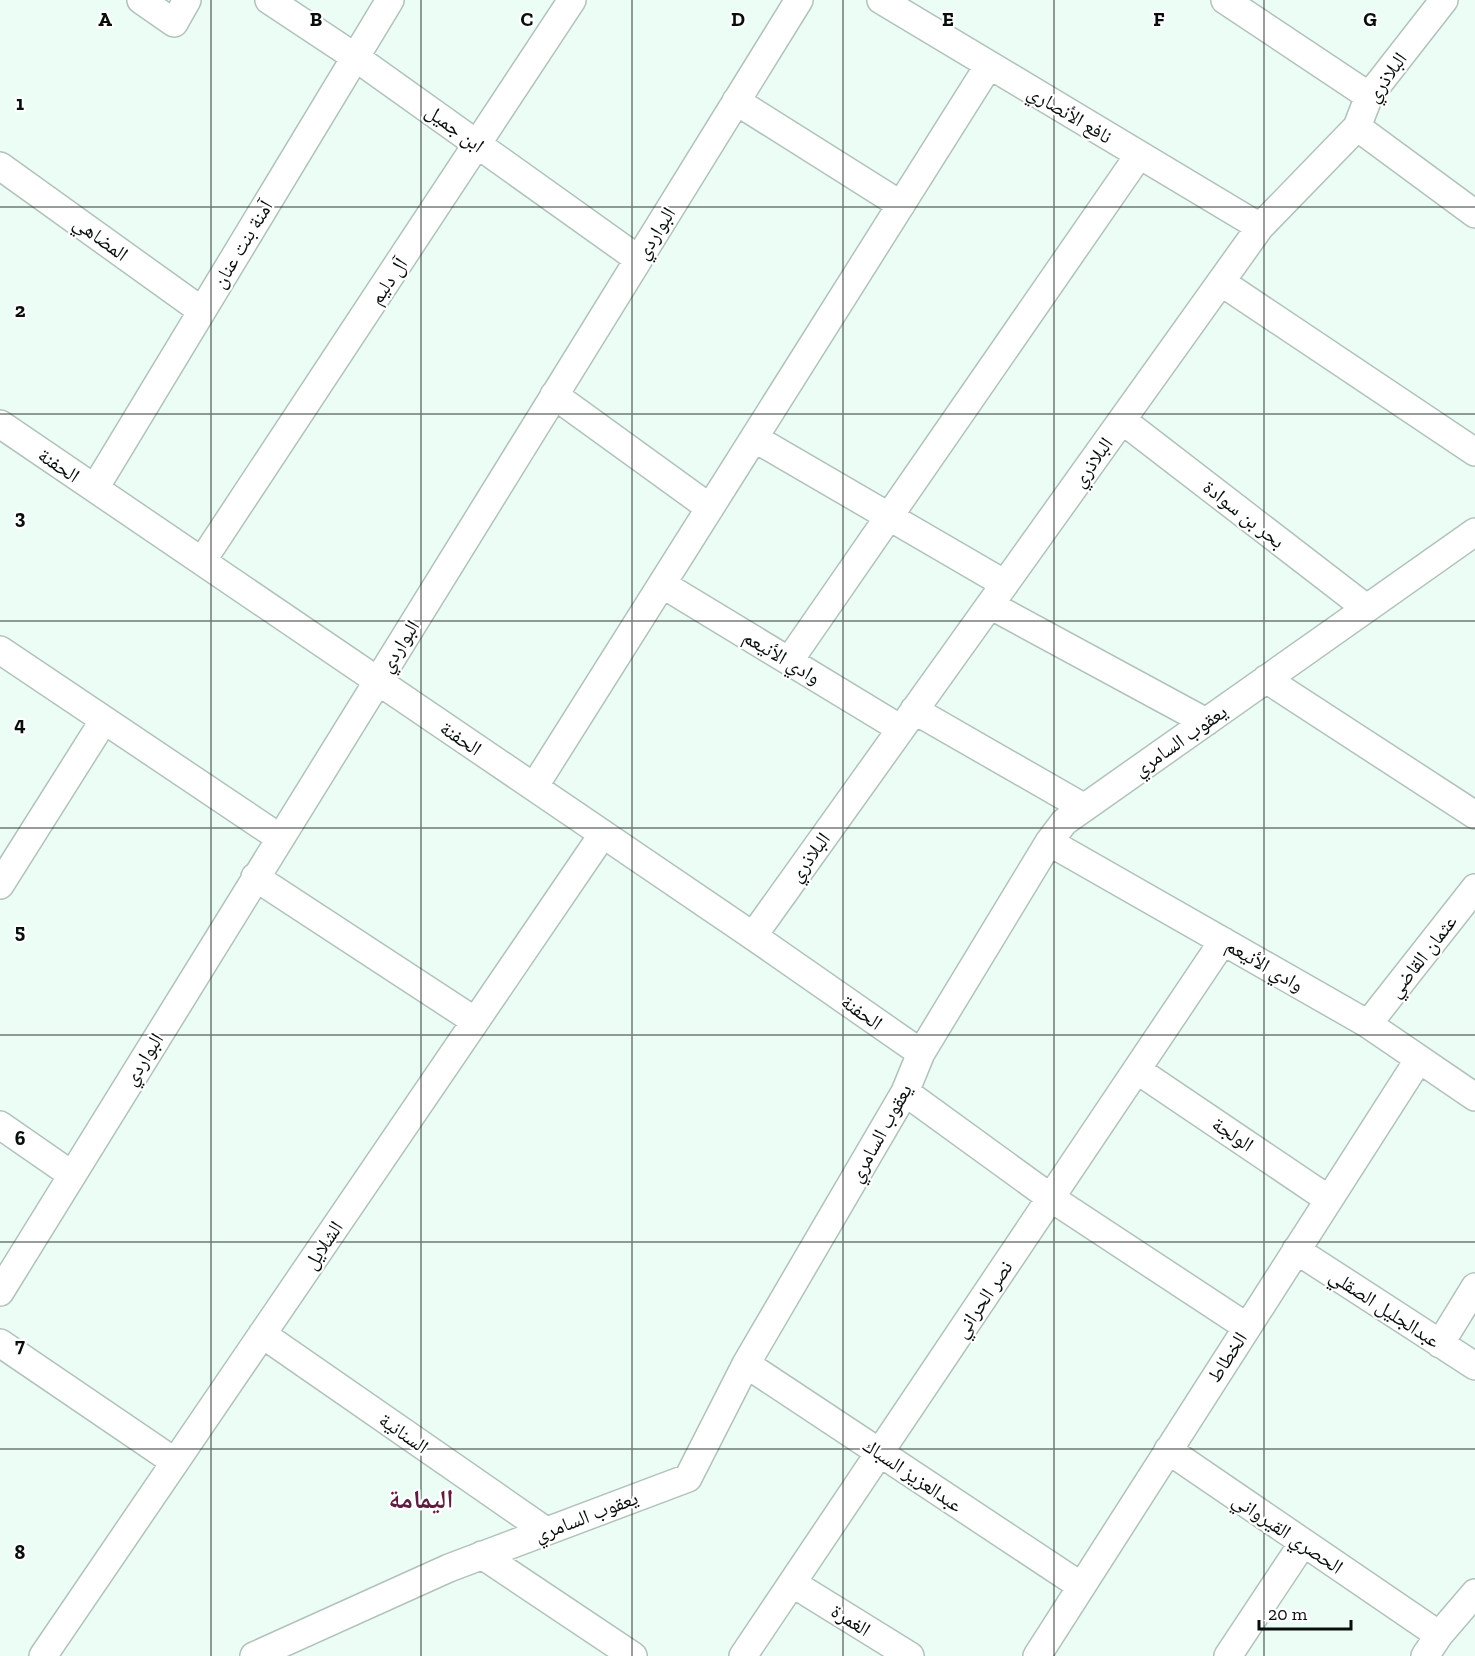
<svg xmlns="http://www.w3.org/2000/svg" width="1475" height="1656" font-family="'Zilla Slab','Noto Naskh Arabic',serif">
<style>
.lines{fill:none;stroke-linecap:round;stroke-linejoin:round}
.minor-casing{stroke:#b1c2bb;stroke-width:30}
.minor{stroke:#fff;stroke-width:27}
.grid{fill:none;stroke:#080e0b;stroke-width:1.5;stroke-opacity:0.55}
.labels{text-anchor:middle;dominant-baseline:central;stroke-width:4.5;stroke-linejoin:round;paint-order:stroke}
.street-label{font-size:20px;fill:#080e0b;stroke:#fff}
.district-label{font-size:26px;font-weight:bold;fill:#5d1d3e;stroke:#fff}
.grid-label{font-size:20px;text-anchor:middle;font-weight:bold;fill:#080e0b;stroke:#fff;stroke-width:4.5;stroke-linejoin:round;paint-order:stroke}
</style>
<rect width="100%" height="100%" fill="#ecfdf6"/>
<g class="lines">
<!-- minor casing -->
<g class="minor-casing">
<path id="minor" d="M141,0L174,23L187,0
M269,0L355,57L638,259
M881,0L1260,227
M1225,0L1369,96
M736,101L901,205
M1357,127L1475,214
M0,166L202,311
M1221,282L1475,452
M554,395L710,508
M1122,420L1366,608
M0,424L753,936L921,1053
M754,438L1005,584
M95,488L390,0
M202,561L572,0
M662,584L901,729
M990,605L1206,722
M0,650L280,838
M789,661L1139,155
M1266,679L1475,815
M914,710L1083,807
M534,787L989,65
M1049,842L1368,1024L1475,1097
M255,877L475,1021
M0,885L104,720
M753,936L1260,227L1357,127L1369,96L1444,0
M1368,1024L1475,888
M1137,1070L1328,1199
M905,1092L1051,1198L1247,1327
M0,1125L72,1175
M1296,1250L1475,1366
M0,1292L799,0
M262,1334L546,1531
M0,1343L175,1462
M1440,1344L1475,1287
M746,1364L1081,1586
M1168,1450L1439,1635
M482,1555L633,1656
M792,1583L910,1656
M43,1656L603,834
M254,1656L449,1568L688,1478L746,1364L905,1092L921,1053L1049,842L1064,822L1475,532
M743,1656L1223,941
M1037,1656L1419,1059
M1228,1656L1303,1543
M1425,1656L1439,1635L1475,1593"/>
</g>
<!-- minor -->
<use href="#minor" class="minor"/>
</g>
<!-- grid -->
<path class="grid" d="M211,0V1656M421,0V1656M632,0V1656M843,0V1656M1054,0V1656M1264,0V1656M0,207H1475M0,414H1475M0,621H1475M0,828H1475M0,1035H1475M0,1242H1475M0,1449H1475"/>
<g class="labels">
<!-- street labels -->
<g class="street-label">
<text transform="translate(1386 77) rotate(-55)">البلاذري</text>
<text transform="translate(1070 114) rotate(31)">نافع الأنصاري</text>
<text transform="translate(455 128) rotate(36)">ابن جميل</text>
<text transform="translate(655 233) rotate(-58)">البواردي</text>
<text transform="translate(101 238) rotate(36)">المضاهي</text>
<text transform="translate(242 244) rotate(-59)">آمنة بنت عنان</text>
<text transform="translate(388 281) rotate(-56)">آل دليم</text>
<text transform="translate(1092 462) rotate(-55)">البلاذري</text>
<text transform="translate(59 465) rotate(34)">الحفنة</text>
<text transform="translate(1244 514) rotate(38)">بحر بن سوادة</text>
<text transform="translate(399 646) rotate(-58)">البواردي</text>
<text transform="translate(782 657) rotate(31)">وادي الأنيعم</text>
<text transform="translate(461 738) rotate(34)">الحفنة</text>
<text transform="translate(1180 740) rotate(-35)">يعقوب السامري</text>
<text transform="translate(809 857) rotate(-54)">البلاذري</text>
<text transform="translate(1422 956) rotate(-52)">عثمان القاضي</text>
<text transform="translate(1265 965) rotate(30)">وادي الأنيعم</text>
<text transform="translate(862 1012) rotate(35)">الحفنة</text>
<text transform="translate(143 1059) rotate(-58)">البواردي</text>
<text transform="translate(880 1133) rotate(-61)">يعقوب السامري</text>
<text transform="translate(1233 1134) rotate(34)">الولجة</text>
<text transform="translate(323 1245) rotate(-56)">الشلايل</text>
<text transform="translate(983 1299) rotate(-56)">نصر الحراني</text>
<text transform="translate(1385 1308) rotate(33)">عبدالجليل الصقلي</text>
<text transform="translate(1227 1357) rotate(-57)">الخطاط</text>
<text transform="translate(404 1433) rotate(35)">السنانية</text>
<text transform="translate(913 1475) rotate(34)">عبدالعزيز السباك</text>
<text transform="translate(586 1516) rotate(-21)">يعقوب السامري</text>
<text transform="translate(1288 1533) rotate(34)">الحصري القيرواني</text>
<text transform="translate(851 1620) rotate(32)">الغمرة</text>
</g>
<!-- district labels -->
<g class="district-label">
<text x="421" y="1499">اليمامة</text>
</g>
</g>
<g class="grid-label">
<text x="105" y="26">A</text>
<text x="316" y="26">B</text>
<text x="527" y="26">C</text>
<text x="738" y="26">D</text>
<text x="948" y="26">E</text>
<text x="1159" y="26">F</text>
<text x="1370" y="26">G</text>
<text x="20" y="110">1</text>
<text x="20" y="317">2</text>
<text x="20" y="524">3</text>
<text x="20" y="731">4</text>
<text x="20" y="938">5</text>
<text x="20" y="1145">6</text>
<text x="20" y="1352">7</text>
<text x="20" y="1559">8</text>
</g>
<!-- scale -->
<path d="M1259 1620v9h92v-9" fill="none" stroke="#080e0b" stroke-width="3"/>
<text x="1268" y="1620" font-size="18" fill="#080e0b" stroke="#ffffff" stroke-width="4.5" paint-order="stroke">20 m</text>
</svg>
